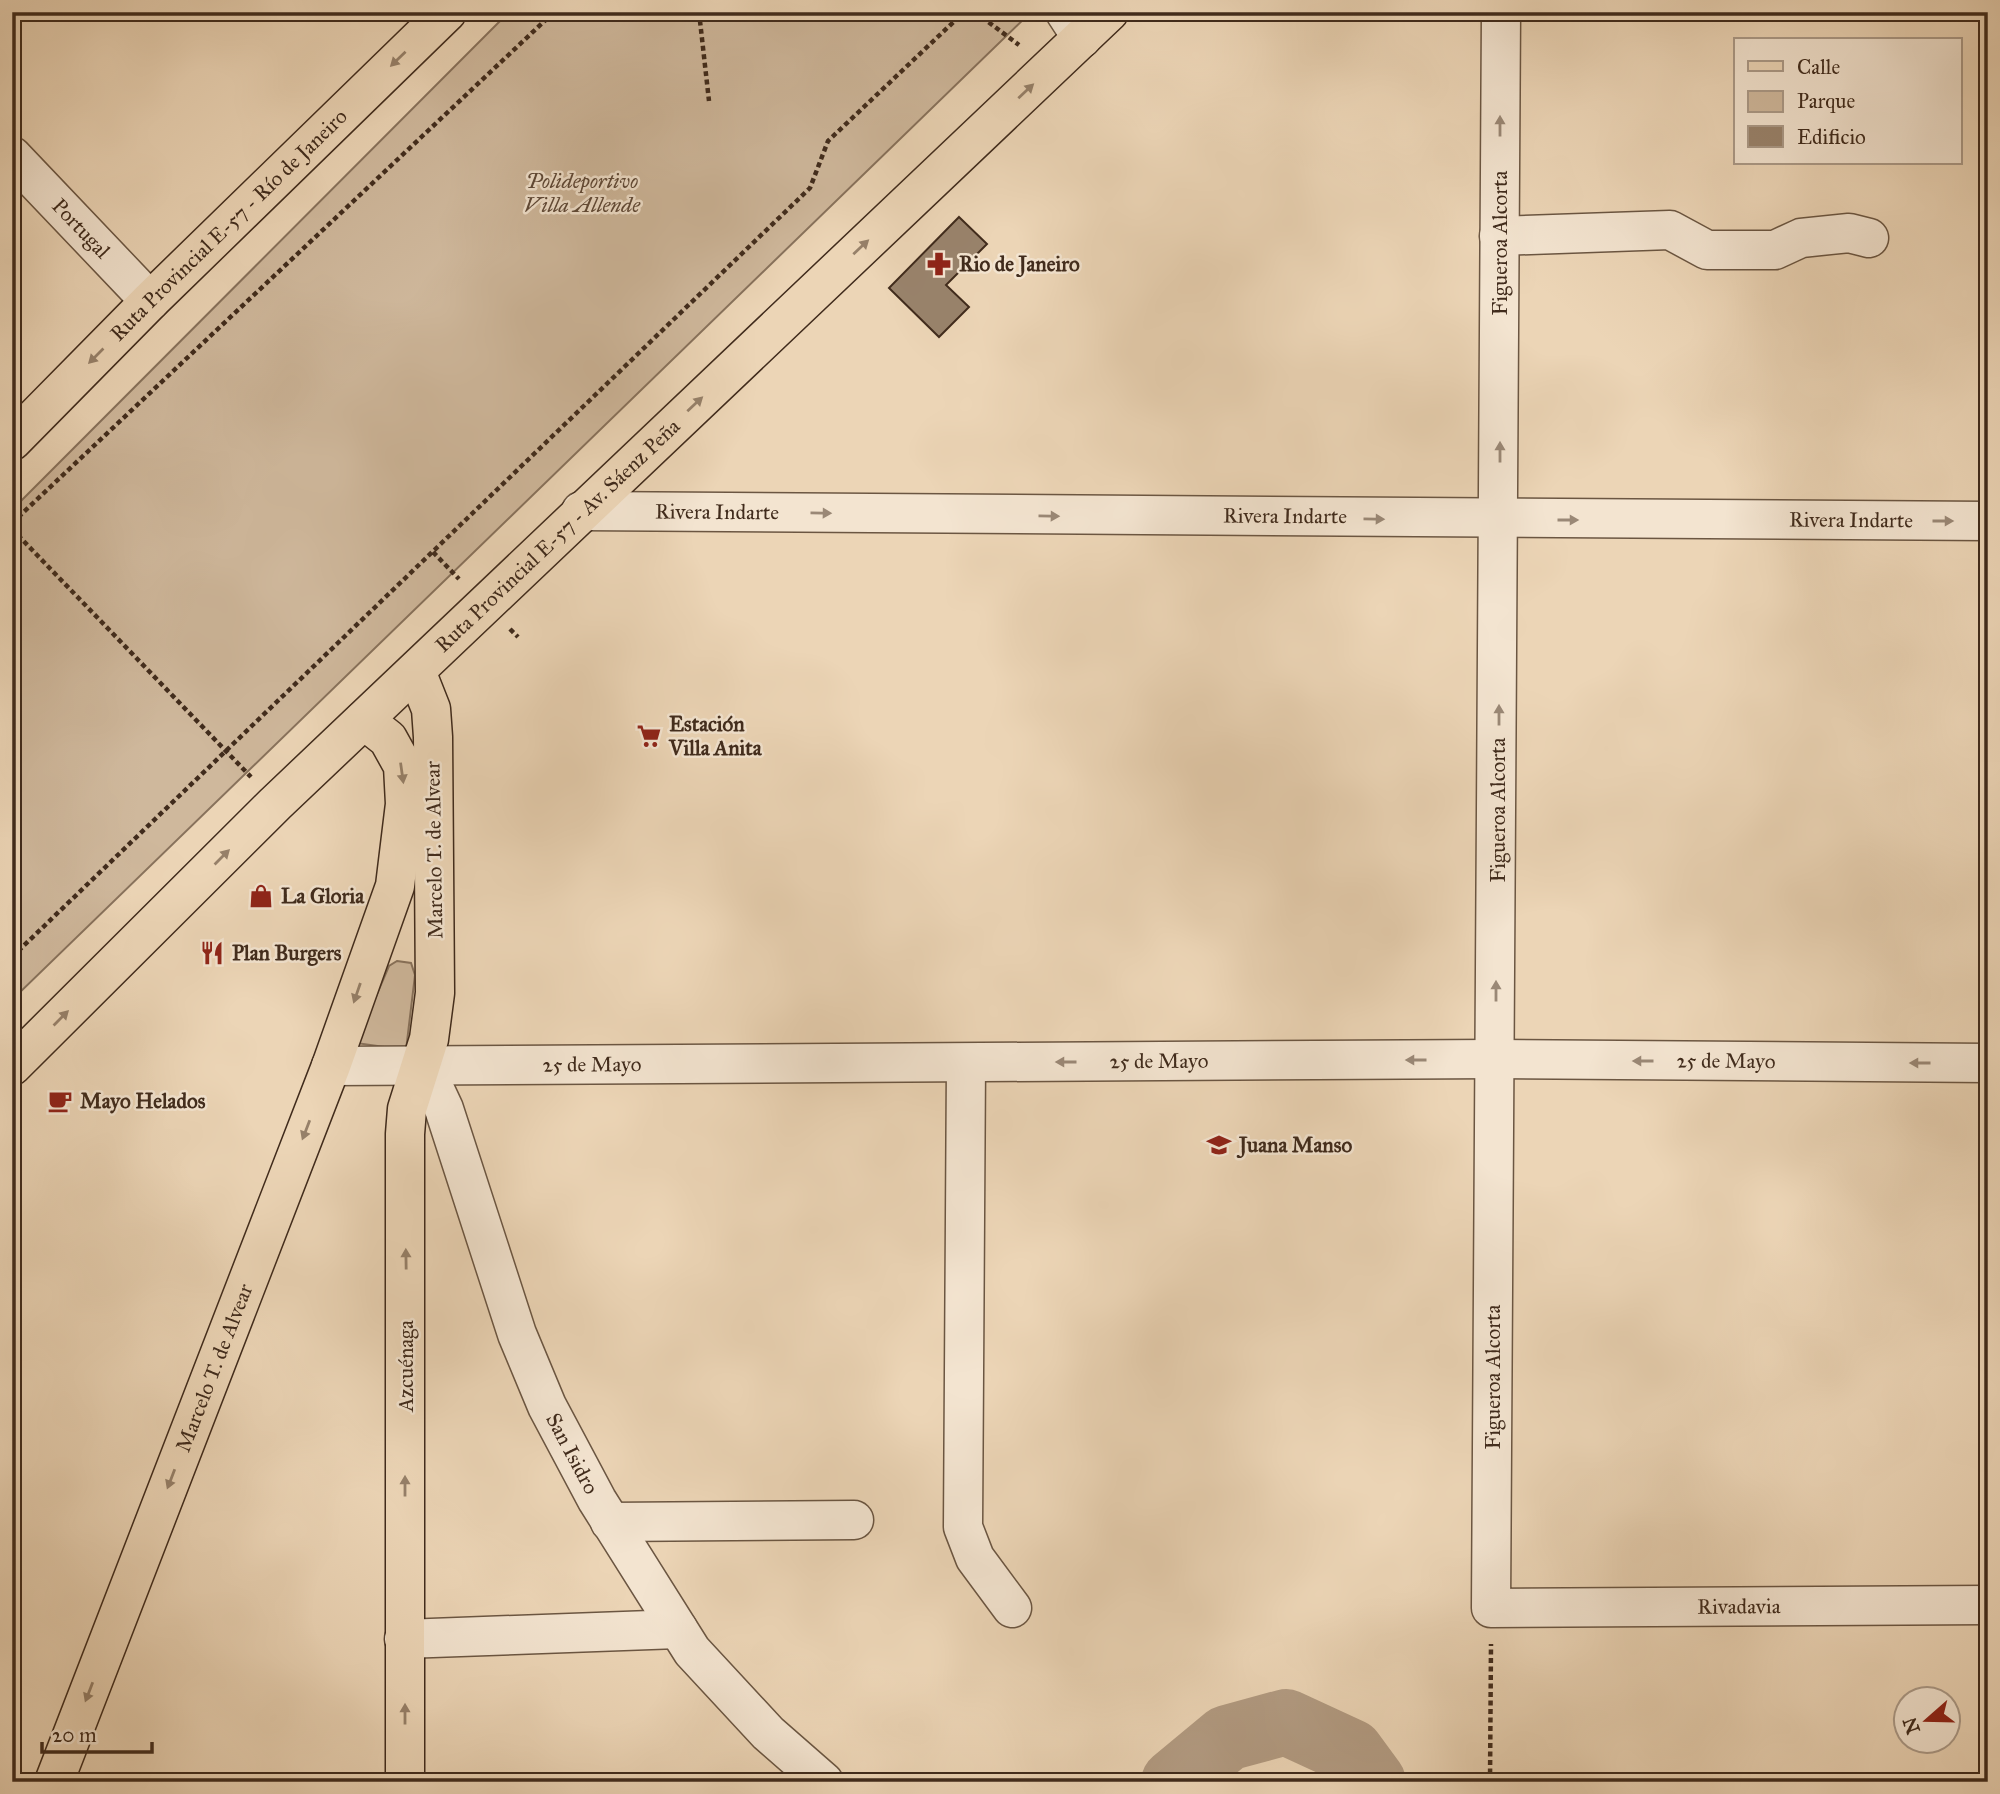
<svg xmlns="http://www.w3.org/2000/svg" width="2000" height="1794" font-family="'IM FELL Great Primer',serif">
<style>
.green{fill:#cfb89c;stroke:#88725c;stroke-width:2}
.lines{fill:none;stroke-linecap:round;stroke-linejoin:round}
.river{stroke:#b29b82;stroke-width:66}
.building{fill:#99836c;stroke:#402b1c;stroke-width:2}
.minor-casing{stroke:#6b5642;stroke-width:41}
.major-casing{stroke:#402b1c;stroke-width:41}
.path{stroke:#402b1c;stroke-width:4.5;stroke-dasharray:5 3.5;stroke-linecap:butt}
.minor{stroke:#f3e4d0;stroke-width:38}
.major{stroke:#ecd5b6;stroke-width:38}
.oneway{fill:#968069}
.oneway2{fill:#9a8876}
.labels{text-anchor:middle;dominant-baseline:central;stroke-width:5;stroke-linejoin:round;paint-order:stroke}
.park-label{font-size:21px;font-style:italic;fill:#5d4736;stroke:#f3e4d0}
.street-label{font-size:21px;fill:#402b1c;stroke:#f3e4d0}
.poi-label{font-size:21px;font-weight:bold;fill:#402b1c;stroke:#f3e4d0;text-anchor:start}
</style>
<rect width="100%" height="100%" fill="#ecd5b6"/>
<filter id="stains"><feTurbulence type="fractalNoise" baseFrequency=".00286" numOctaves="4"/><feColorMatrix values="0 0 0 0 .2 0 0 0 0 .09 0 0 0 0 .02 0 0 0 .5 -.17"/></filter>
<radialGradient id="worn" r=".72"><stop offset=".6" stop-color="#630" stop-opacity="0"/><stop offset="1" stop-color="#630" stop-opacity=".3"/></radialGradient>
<!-- green -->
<path class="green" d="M509,12H1031L12,1000V510Z
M397,961L411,963L415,975L406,1050L356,1043L389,966Z"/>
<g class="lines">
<!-- river -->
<path class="river" d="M1174,1782L1227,1738L1286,1722L1351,1752L1373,1782"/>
</g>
<!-- building -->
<path class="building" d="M959,217L987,244L946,285L969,307L939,337L889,288Z"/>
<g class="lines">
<!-- minor casing -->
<g class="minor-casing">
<g id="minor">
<path d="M1065,12L1082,38"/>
<path id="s1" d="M1501,12L1491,1608L1988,1605"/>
<path id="s2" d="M12,156L150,301"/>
<path d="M1499,236L1670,230L1707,250H1775L1801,238L1849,233L1869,238"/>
<path id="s3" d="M581,511L1988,521"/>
<path d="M966,1063L963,1527L975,1558L1012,1608"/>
<path id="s4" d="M423,1064L444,1109L517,1334L547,1406L597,1500L692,1651L768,1733L824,1782"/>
<path id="s5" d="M331,1066L1496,1059L1988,1063"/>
<path d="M610,1522L854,1520"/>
<path d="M404,1639L678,1629"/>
</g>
</g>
<!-- major casing -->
<g class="major-casing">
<g id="major">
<path id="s6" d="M12,441L150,301L447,12"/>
<path id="s7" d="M12,1066L275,804L1109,12"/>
<path id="s8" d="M54,1782L331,1066L395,886L405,804L403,766L388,739L364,720"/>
<path d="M405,1782V1134L407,1109L429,1039L435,993L433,737L431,709L416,671"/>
</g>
</g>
<!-- path -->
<path class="path" d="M699,12L709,101
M975,12L1019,45
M12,523L554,12
M12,529L251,777
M433,552L459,579
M510,629L518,637
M12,957L810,188L828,141L964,12
M1490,1782L1491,1644"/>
<!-- minor -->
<use href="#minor" class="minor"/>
<!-- major -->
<use href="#major" class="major"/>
</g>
<!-- one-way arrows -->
<defs><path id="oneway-solid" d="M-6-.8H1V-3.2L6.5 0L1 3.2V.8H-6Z" transform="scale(1.75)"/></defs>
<g class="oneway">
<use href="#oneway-solid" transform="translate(398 59) rotate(136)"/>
<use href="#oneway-solid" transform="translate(1026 91) rotate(-43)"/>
<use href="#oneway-solid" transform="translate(861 247) rotate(-43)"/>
<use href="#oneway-solid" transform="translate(96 356) rotate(135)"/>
<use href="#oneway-solid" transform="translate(695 404) rotate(-43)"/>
<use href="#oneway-solid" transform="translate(402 773) rotate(82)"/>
<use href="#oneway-solid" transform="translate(222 857) rotate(-45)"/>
<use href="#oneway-solid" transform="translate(357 993) rotate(109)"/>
<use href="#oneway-solid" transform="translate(61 1018) rotate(-45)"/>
<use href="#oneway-solid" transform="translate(306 1130) rotate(111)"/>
<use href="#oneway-solid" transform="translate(406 1259) rotate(-91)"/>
<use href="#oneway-solid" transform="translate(171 1479) rotate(111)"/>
<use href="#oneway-solid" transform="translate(405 1486) rotate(-90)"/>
<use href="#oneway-solid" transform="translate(89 1692) rotate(111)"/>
<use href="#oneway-solid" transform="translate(405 1714) rotate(-90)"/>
</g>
<g class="oneway2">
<use href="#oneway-solid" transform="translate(1500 126) rotate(-90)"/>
<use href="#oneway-solid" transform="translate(1500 452) rotate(-90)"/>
<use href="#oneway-solid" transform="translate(821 513) rotate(1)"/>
<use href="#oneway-solid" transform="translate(1049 516) rotate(1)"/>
<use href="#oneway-solid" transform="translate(1374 519) rotate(1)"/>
<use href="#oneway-solid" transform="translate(1568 520)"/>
<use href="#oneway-solid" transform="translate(1943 521)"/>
<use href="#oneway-solid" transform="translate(1499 715) rotate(-90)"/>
<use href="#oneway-solid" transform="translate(1496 991) rotate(-90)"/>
<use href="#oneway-solid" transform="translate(1416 1060) rotate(180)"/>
<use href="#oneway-solid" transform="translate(1643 1061) rotate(-180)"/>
<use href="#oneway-solid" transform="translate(1066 1062) rotate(180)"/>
<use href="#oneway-solid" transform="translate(1920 1063) rotate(-180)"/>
</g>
<!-- icons -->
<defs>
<g id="pharmacy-bare" transform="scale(1.89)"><path d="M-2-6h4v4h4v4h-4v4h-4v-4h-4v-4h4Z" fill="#8f2418" stroke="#f3e4d0" stroke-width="2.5" paint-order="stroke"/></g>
<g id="supermarket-bare" transform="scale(1.89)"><path d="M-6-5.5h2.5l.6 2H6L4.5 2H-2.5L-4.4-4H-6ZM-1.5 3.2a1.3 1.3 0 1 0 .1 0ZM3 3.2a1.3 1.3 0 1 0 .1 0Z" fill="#8f2418" stroke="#f3e4d0" stroke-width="2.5" paint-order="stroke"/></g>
<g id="shop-bare" transform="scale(1.89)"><path d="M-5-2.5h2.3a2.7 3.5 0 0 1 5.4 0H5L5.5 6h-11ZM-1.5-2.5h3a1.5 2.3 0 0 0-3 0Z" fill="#8f2418" stroke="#f3e4d0" stroke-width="2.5" paint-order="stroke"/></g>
<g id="restaurant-bare" transform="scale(1.89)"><path d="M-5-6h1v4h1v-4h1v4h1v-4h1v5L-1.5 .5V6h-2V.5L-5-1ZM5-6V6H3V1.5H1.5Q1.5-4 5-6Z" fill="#8f2418" stroke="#f3e4d0" stroke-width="2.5" paint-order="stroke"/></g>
<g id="cafe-bare" transform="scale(1.89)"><path d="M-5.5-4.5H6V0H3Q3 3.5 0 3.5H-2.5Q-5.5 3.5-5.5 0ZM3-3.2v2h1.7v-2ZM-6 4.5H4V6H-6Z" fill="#8f2418" stroke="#f3e4d0" stroke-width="2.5" paint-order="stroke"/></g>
<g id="school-bare" transform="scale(1.89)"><path d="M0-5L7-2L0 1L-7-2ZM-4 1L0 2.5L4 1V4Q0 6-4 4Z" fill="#8f2418" stroke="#f3e4d0" stroke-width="2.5" paint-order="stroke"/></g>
</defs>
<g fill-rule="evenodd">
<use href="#pharmacy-bare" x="939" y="264"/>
<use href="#supermarket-bare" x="649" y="736"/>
<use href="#shop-bare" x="261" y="896"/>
<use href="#restaurant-bare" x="212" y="953"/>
<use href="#cafe-bare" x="60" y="1101"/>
<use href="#school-bare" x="1219" y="1145"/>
</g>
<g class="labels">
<!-- park labels -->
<g class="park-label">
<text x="582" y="181">Polideportivo<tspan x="582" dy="24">Villa Allende</tspan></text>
</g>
<!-- street labels -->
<g class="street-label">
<text stroke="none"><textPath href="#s6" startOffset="306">Ruta Provincial E-57 - Río de Janeiro</textPath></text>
<text stroke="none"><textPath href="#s2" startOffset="100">Portugal</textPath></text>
<text transform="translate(1500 243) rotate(-90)">Figueroa Alcorta</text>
<text stroke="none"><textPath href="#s3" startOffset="136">Rivera Indarte</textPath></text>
<text stroke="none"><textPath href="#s3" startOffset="704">Rivera Indarte</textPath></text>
<text stroke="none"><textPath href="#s3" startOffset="1270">Rivera Indarte</textPath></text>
<text stroke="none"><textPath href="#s7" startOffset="761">Ruta Provincial E-57 - Av. Sáenz Peña</textPath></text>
<text transform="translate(1498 810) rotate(-90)">Figueroa Alcorta</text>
<text transform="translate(434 850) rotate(-91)">Marcelo T. de Alvear</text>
<text stroke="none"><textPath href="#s5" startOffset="1395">25 de Mayo</textPath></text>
<text stroke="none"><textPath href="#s5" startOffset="828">25 de Mayo</textPath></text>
<text stroke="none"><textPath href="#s5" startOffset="261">25 de Mayo</textPath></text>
<text transform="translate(406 1366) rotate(-90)">Azcuénaga</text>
<text stroke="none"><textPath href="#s8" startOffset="444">Marcelo T. de Alvear</textPath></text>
<text transform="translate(1493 1377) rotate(-90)">Figueroa Alcorta</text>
<text stroke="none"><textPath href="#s4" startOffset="418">San Isidro</textPath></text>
<text stroke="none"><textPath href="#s1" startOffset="1844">Rivadavia</textPath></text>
</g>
<!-- poi labels -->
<g class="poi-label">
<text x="959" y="264">Rio de Janeiro</text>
<text x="669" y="724">Estación<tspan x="669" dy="24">Villa Anita</tspan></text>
<text x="281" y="896">La Gloria</text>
<text x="232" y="953">Plan Burgers</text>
<text x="80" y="1101">Mayo Helados</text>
<text x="1239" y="1145">Juana Manso</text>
</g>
</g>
<!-- margin -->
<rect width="2000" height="1794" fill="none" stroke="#ecd5b6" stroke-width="42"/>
<rect x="14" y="14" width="1972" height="1766" fill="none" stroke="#402b1c" stroke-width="3.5"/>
<rect x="21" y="21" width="1958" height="1752" fill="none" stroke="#402b1c" stroke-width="2"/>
<!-- legend -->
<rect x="1734" y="38" width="228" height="126" fill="#f3e4d0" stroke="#ab9a88" stroke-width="2"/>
<rect x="1748" y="61" width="35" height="10" fill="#ecd5b6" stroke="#ab9a88" stroke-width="2"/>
<text x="1797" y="74" font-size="21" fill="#402b1c">Calle</text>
<rect x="1748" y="91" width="35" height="21" fill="#cfb89c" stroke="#ab9a88" stroke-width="2"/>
<text x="1797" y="108" font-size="21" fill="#402b1c">Parque</text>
<rect x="1748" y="126" width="35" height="21" fill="#99836c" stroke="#ab9a88" stroke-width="2"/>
<text x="1797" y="144" font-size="21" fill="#402b1c">Edificio</text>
<!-- north arrow -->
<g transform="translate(1927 1720) rotate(250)"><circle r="33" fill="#f3e4d0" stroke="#ab9a88" stroke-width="2"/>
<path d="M0-5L12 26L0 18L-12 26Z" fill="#8f2418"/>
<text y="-10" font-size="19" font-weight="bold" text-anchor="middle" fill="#402b1c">N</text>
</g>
<!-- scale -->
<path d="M42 1742v10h110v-10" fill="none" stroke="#402b1c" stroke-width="3.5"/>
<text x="52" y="1742" font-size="21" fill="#402b1c" stroke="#f3e4d0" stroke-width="5" paint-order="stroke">20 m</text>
<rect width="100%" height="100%" filter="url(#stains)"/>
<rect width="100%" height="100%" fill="url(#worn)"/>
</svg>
